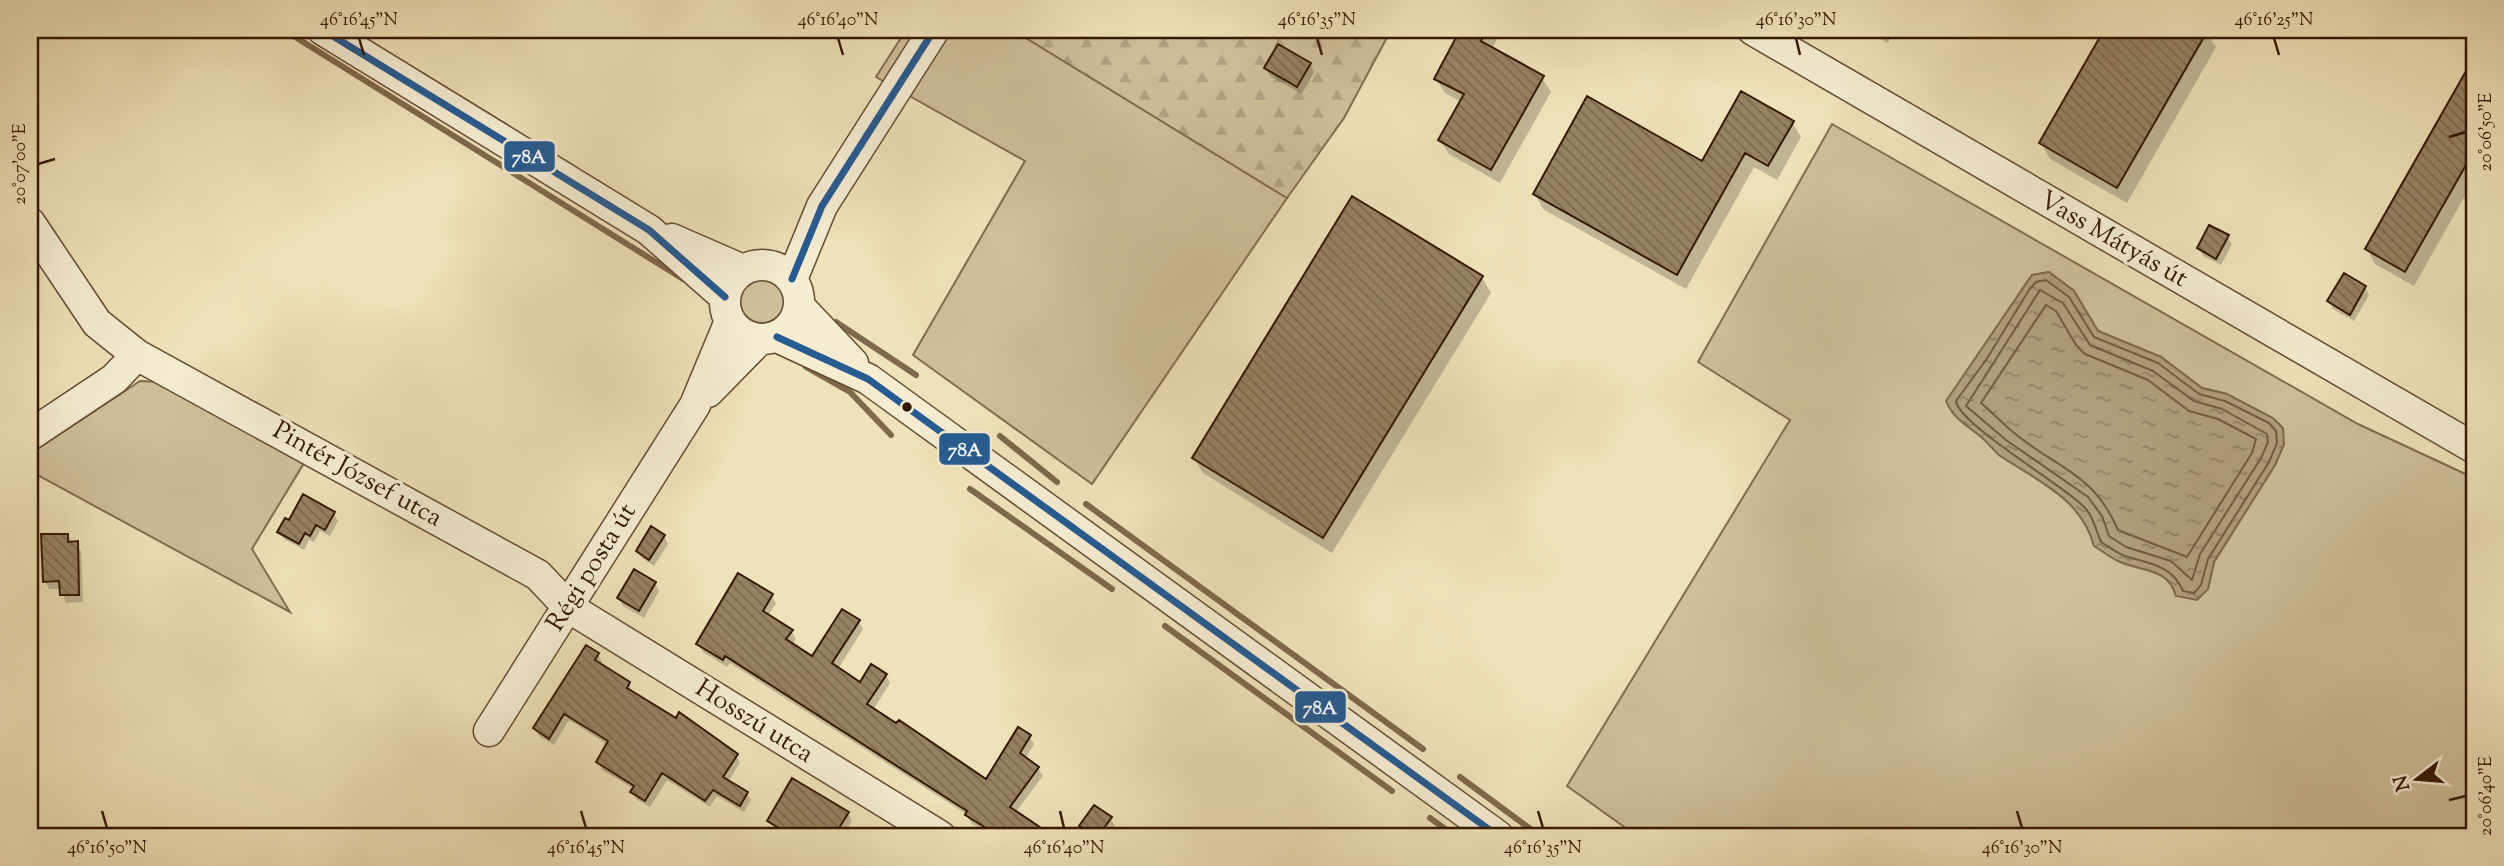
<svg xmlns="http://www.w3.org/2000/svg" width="2504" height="866" font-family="'Sorts Mill Goudy',serif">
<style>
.green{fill:#cfbf9a;stroke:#826c4f;stroke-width:2;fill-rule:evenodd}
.forest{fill:url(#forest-firs);stroke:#826c4f;stroke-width:2}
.water{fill:url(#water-ripples);stroke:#7f684b;stroke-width:2}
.shadow{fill:#0003}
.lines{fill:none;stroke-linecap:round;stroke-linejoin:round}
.shore{stroke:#725a40;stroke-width:2}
.stream{stroke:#7f684b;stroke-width:6}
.building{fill:url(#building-back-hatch);stroke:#351804;stroke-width:2}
.minor-casing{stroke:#644a31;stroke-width:33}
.minor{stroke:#f5ecd2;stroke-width:30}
.bus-1-casing{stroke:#f5ecd2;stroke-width:12}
.bus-1{stroke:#275b91;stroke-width:7}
.ticks{fill:none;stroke:#351804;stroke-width:2.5}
.bus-dot{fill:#351804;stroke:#f5ecd2;stroke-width:2.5}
.labels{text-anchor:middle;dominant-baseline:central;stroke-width:7;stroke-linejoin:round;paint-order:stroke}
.street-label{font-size:26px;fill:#351804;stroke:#f5ecd2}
.line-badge{stroke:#f5ecd2;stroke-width:2.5}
.badge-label{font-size:19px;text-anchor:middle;font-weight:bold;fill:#fff}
.neatline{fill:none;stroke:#351804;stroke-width:2.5}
.ticks-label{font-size:18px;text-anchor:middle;fill:#351804}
</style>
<defs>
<pattern id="forest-firs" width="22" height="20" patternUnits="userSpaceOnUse" patternTransform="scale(1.75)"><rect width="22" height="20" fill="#cfbf9a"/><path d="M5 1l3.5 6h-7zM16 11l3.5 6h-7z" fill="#b2a383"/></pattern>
<pattern id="water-ripples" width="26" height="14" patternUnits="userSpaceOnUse" patternTransform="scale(1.75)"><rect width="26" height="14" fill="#b09d7b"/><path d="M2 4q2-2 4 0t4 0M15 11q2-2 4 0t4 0" fill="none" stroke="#907f63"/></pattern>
<pattern id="building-back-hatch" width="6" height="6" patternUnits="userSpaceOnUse" patternTransform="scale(1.75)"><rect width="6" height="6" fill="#968162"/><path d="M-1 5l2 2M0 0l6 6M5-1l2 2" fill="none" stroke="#7b694f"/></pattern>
</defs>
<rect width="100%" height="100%" fill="#efe1b9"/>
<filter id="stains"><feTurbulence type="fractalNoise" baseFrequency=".00286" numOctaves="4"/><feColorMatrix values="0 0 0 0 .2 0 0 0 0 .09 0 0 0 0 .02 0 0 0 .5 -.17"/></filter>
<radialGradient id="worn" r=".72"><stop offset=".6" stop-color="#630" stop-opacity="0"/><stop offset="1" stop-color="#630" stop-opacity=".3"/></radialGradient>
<!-- green -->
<path class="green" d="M906,30H1013L1287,198L1092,484L913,355L1025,161L876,77Z
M1832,124L2358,424L2474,478V836H1637L1567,786L1790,420L1698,362ZM2049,272L2074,291L2098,331L2161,357L2202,388L2227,394L2284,444L2275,465L2214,562L2208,589L2176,596C2168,567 2142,572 2119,561C2110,557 2102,551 2095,546C2081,498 2038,481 1999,455C1992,449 1987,441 1980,436C1965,423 1954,419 1947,401L2032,275Z
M740 301a22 22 0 1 1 44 0a22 22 0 1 1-44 0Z
M140,381L158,382L304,463L252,549L290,612L30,471V454Z"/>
<!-- forest -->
<path class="forest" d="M1013,30H1391L1344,118L1287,198Z"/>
<!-- water -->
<path class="water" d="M2049,272L2074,291L2098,331L2161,357L2202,388L2227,394L2273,418L2283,428L2284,444L2275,465L2214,562L2208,589L2197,600L2176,596C2168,567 2142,572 2118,561C2110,557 2102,551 2094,546C2081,498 2038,481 1999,455C1992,449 1987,441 1980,436C1965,424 1954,419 1946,401L2032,275Z"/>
<!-- shadow -->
<path class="shadow" d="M1460,30H1502L1492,49L1542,78L1551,92L1500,183L1449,154L1440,140L1461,102L1445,93L1436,79Z
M1865,30H1895L1888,43Z
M2106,30H2204L2216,47L2127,203L2050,159L2041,143Z
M1310,64L1314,72L1302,94L1270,76L1266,68Z
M2470,68L2474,71V180L2414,286L2375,264L2367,249Z
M1792,122L1801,137L1777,180L1754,167L1686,289L1543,209L1535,194L1702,163Z
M2227,237L2232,244L2221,265L2203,256L2199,248Z
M1482,278L1491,293L1332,553L1203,473L1194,458Z
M2365,287L2369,295L2354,321L2333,309L2329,301Z
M2474,359V375L2469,366Z
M334,513L338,521L330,536L320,531L314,542L309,540L304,550L284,539L279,532L290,522Z
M67,535L81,551L83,602L66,603L61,589H49L45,581Z
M664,536L668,544L654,566L642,558L638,551Z
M655,584L659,591L644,618L623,606L619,598Z
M771,595L776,603L768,616L791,631L796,639L792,645L812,658L859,622L863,629L838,669L860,684L886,675L890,683L873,710L987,782L1029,736L1034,744L1025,759L1038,768L1043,776L1015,813L1050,836H991L971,823L966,814L730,663L727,667L703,652L698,644Z
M598,654L602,662L600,665L629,683L632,693L736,755L740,763L728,782L747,793L751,800L744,812L717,796L710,807L667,780L650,807L636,799L634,789L602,770L598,763L608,745L569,720L554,745L539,736L535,728Z
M1094,807L1110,818L1115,826L1108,836H1075Z
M848,813L852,821L843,836H787L773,828L769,821Z
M1161,827L1172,835L1173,836H1154Z"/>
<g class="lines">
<!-- shore -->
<path class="shore" d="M2046,280L2069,297L2094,337L2158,363L2199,394L2225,401L2269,423L2276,431L2277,443L2269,462L2208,559L2201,585L2194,593L2183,591C2172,565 2150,564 2125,556C2117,553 2109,547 2101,542C2095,528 2093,514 2081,504C2059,483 1959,424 1956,401L1986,360L2029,290L2036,282Z
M2040,290L2063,303L2090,345L2153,371L2194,401L2222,409L2267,434L2268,442L2261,458L2200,554L2192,580L2171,561L2126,547L2109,536L2102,516L2088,497L2006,440L1966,406Z
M2046,305L2056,311L2076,345L2085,354L2148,380L2189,411L2218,419L2256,439L2252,453L2187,557L2118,530C2093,472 2057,469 2013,432C2002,423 1992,412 1981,403Z"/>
<!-- stream -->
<path class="stream" d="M284,30L683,279
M836,322L916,375
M806,367L850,392L891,435
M1000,436L1057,482
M970,489L1112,589
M1086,504L1423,749
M1165,626L1392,791
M1460,777L1540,836
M1430,818L1455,836"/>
</g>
<!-- building -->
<path class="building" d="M1460,30H1486L1481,41L1544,76L1491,170L1438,140L1464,94L1434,79Z
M2104,30H2208L2117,188L2039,143Z
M1278,44L1311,63L1297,87L1264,68Z
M2474,57V151L2405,272L2365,249Z
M1741,91L1794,121L1768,166L1745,153L1677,275L1533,194L1587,96L1702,161Z
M1352,196L1483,276L1323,538L1192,458Z
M2209,225L2229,235L2216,259L2197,248Z
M2344,273L2366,286L2350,315L2327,301Z
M303,494L335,512L325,530L316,525L310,536L305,533L299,544L277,532L285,518L289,520Z
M651,526L665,535L649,560L636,551Z
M41,534H68V542L78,541L79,595H60L59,581L43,582Z
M634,569L656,582L639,611L617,598Z
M738,573L773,594L763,611L793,630L786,639L812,656L842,609L860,620L832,663L860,682L871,664L887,674L867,704L896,723L899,720L986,779L1018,727L1031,735L1020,753L1039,767L1010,807L1053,836H999L965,815L967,811L766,682L725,656L723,660L696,644Z
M586,645L599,653L595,660L630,682L627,688L676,718L679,712L738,754L723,777L748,792L740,806L713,790L705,801L662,773L645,801L630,792L634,786L596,762L608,741L564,714L549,739L533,728Z
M792,778L849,812L834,836H793L767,821Z
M1094,805L1112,817L1098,836L1079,826Z"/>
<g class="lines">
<!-- minor casing -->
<g class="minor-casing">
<path id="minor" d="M323,30L649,230L725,297
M1753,30L2474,448
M30,223L97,323L137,355L538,575L568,607L940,836
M672,239L743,270
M725 302a37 37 0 1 1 74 0a37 37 0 1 1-74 0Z
M792,279L822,206L934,30
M799,306L853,363
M777,337L868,379L1498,836
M708,392L760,339
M30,435L114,379L137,355
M489,731L695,405L730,321"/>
</g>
<!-- minor -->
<use href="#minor" class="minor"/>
<!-- bus-1 casing -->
<g class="bus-1-casing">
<path id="bus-1" d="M323,30L649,230L725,297
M792,279L822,206L934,30
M777,337L868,379L1498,836"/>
</g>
<!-- bus-1 -->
<use href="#bus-1" class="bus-1"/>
</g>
<!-- ticks -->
<path class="ticks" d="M359,38L364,55M838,38L843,55M1317,38L1322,55M1796,38L1800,55M2274,38L2279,55M2449,137L2466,132M38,164L55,159M2449,800L2466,796M102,811L107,828M581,811L586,828M1060,811L1064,828M1538,811L1543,828M2017,811L2022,828"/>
<!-- markers -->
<circle class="bus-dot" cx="907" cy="407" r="6"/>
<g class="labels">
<!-- street labels -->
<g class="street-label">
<text transform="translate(2113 240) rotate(30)">Vass Mátyás út</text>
<text transform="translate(357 475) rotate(29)">Pintér József utca</text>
<text transform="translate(592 568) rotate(-58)">Régi posta út</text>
<text transform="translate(754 722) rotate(32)">Hosszú utca</text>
</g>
</g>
<g class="line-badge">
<rect x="503" y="140" width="53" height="33" rx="7" fill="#275b91"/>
<rect x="938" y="432" width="53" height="34" rx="7" fill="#275b91"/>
<rect x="1294" y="690" width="53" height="34" rx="7" fill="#275b91"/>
</g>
<g class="badge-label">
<text x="529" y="163">78A</text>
<text x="965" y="456">78A</text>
<text x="1320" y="714">78A</text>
</g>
<!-- margin -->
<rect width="2504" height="866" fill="none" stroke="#efe1b9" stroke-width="77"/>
<!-- north arrow -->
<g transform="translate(2417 779) rotate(254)" stroke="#f5ecd2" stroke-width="5" paint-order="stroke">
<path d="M0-5L12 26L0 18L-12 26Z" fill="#351804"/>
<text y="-10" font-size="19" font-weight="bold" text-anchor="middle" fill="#351804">N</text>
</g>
<rect x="38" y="38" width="2428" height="790" class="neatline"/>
<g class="ticks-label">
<text x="359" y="25">46°16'45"N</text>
<text x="838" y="25">46°16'40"N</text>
<text x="1317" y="25">46°16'35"N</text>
<text x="1796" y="25">46°16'30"N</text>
<text x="2274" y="25">46°16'25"N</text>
<text transform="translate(2485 132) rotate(-90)" y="6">20°06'50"E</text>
<text transform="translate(19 164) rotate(-90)" y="6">20°07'00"E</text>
<text transform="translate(2485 796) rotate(-90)" y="6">20°06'40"E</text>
<text x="107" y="853">46°16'50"N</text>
<text x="586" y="853">46°16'45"N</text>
<text x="1064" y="853">46°16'40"N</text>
<text x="1543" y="853">46°16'35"N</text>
<text x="2022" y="853">46°16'30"N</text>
</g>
<rect width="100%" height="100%" filter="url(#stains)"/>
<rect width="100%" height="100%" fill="url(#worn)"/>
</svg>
